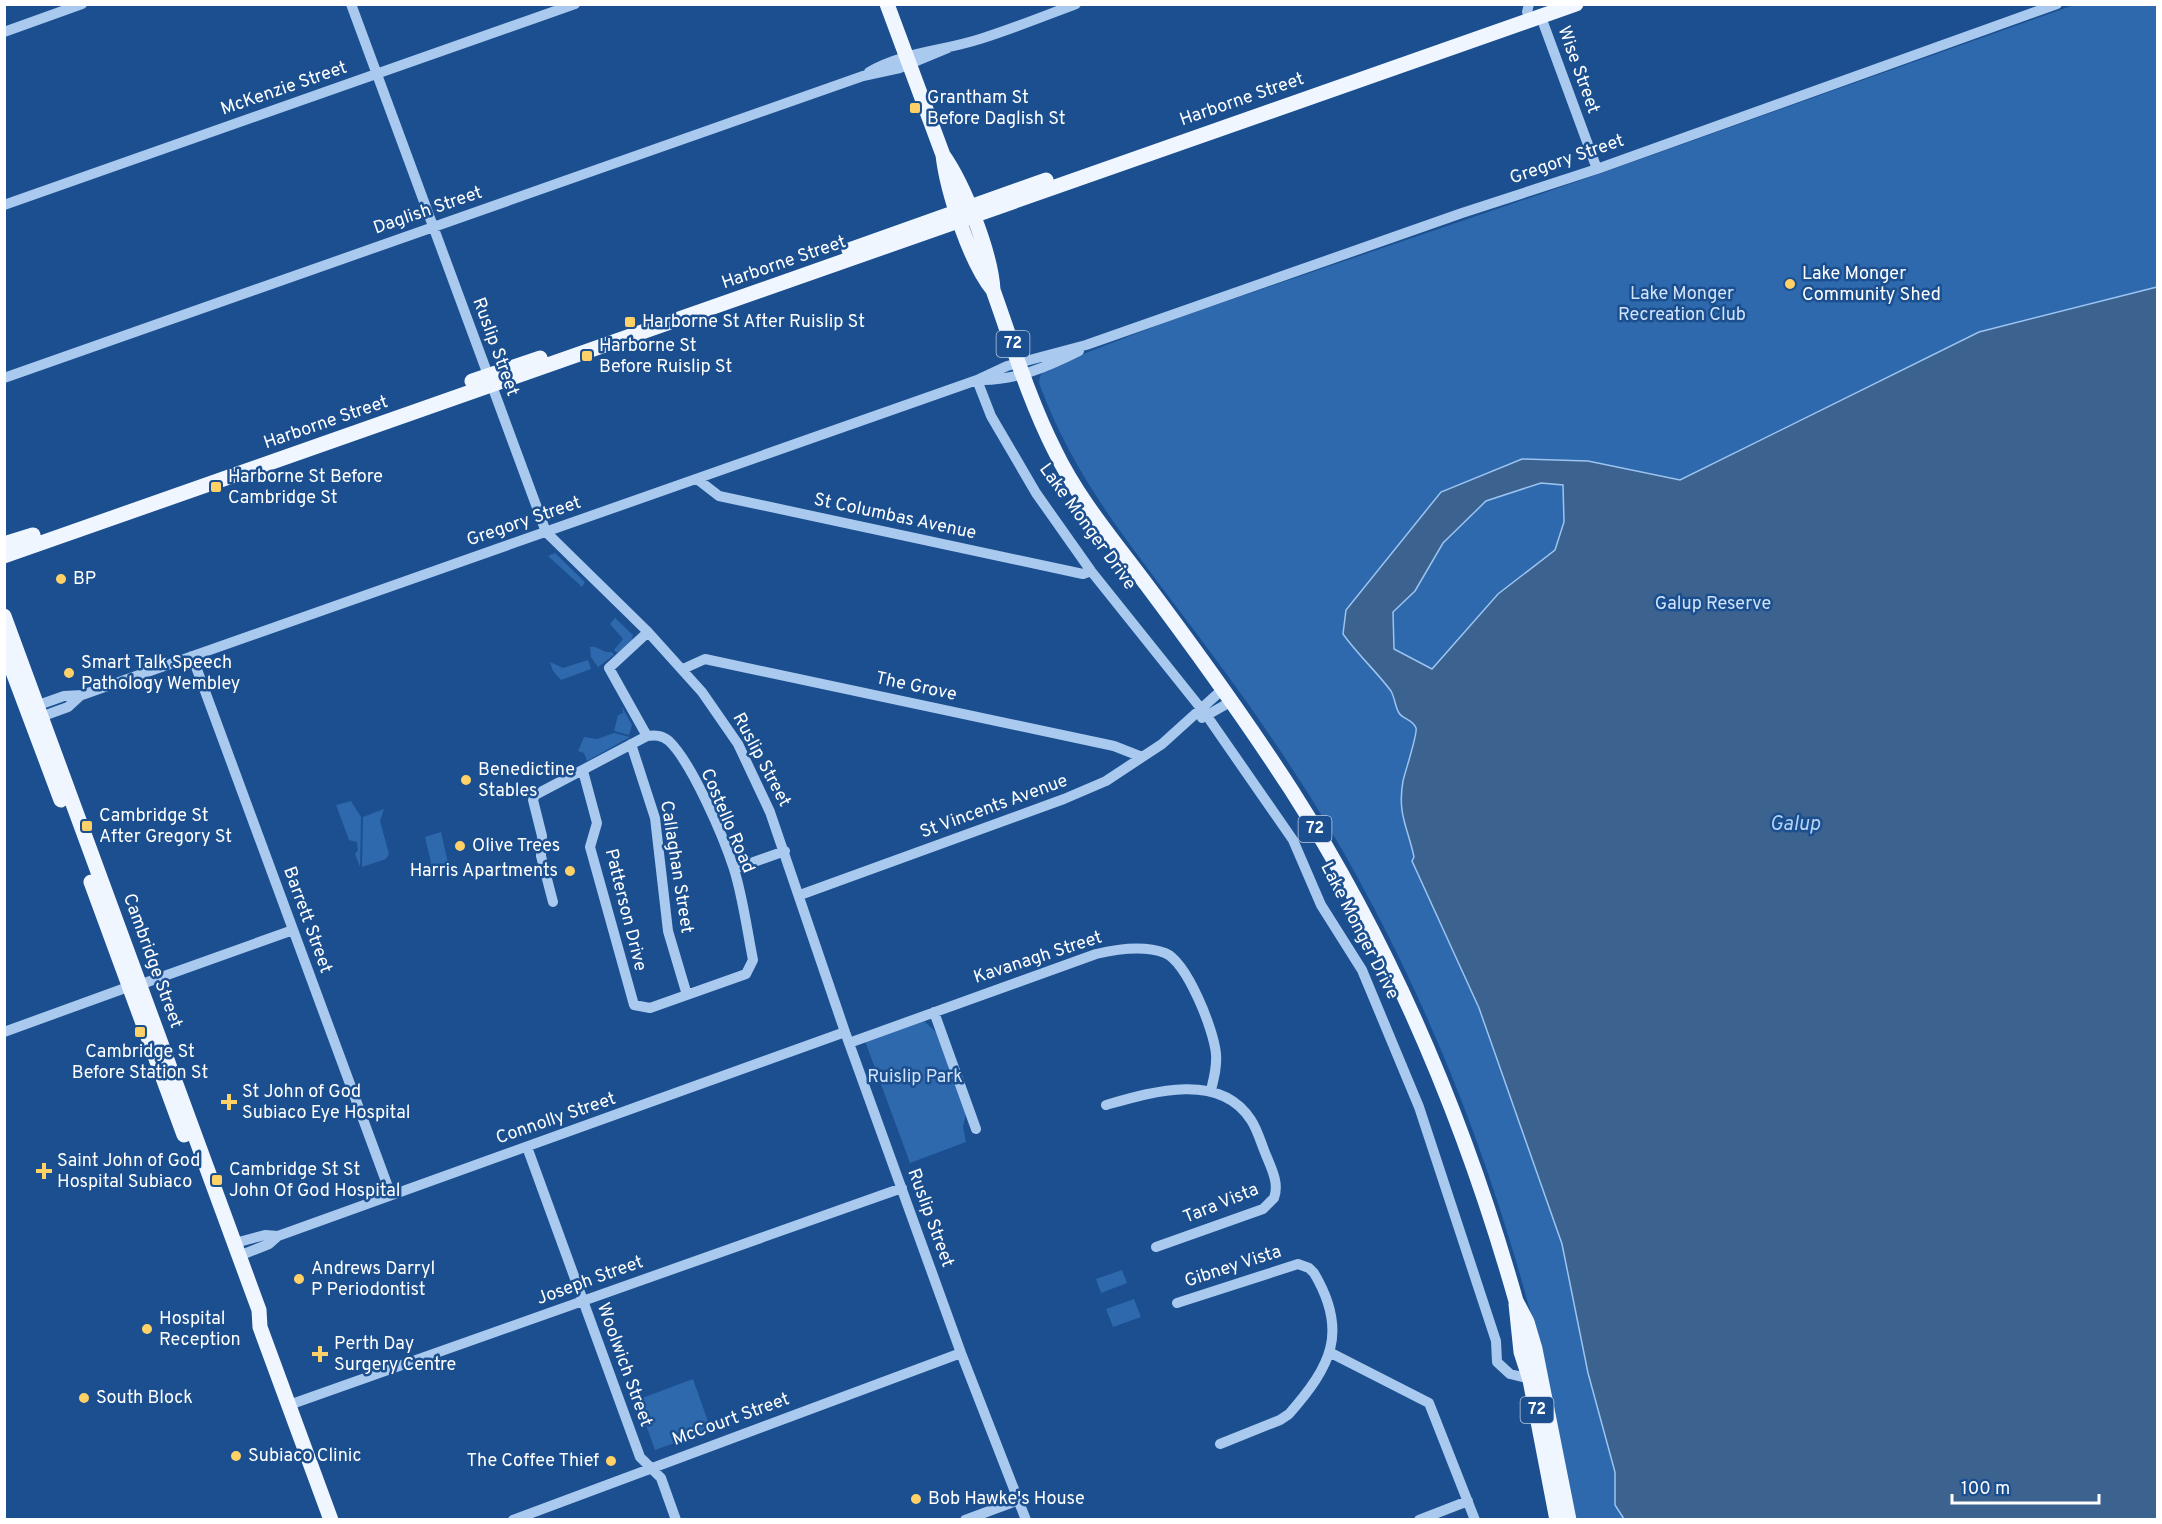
<svg xmlns="http://www.w3.org/2000/svg" width="2162" height="1524" font-family="Overpass,sans-serif">
<style>
.green{fill:#2e69ad}
.water{fill:#3c6290;stroke:#9cc4f0;stroke-width:1.5;fill-rule:evenodd}
.lines{fill:none;stroke-linecap:round;stroke-linejoin:round}
.minor{stroke:#a9c9ee;stroke-width:10}
.major{stroke:#f0f6ff;stroke-width:15}
.poi-dot{fill:#ffd166;stroke:#1b4f8f;stroke-width:2}
.labels{text-anchor:middle;dominant-baseline:central;stroke-width:5;stroke-linejoin:round;paint-order:stroke}
.shield{fill:#1b4f8f;stroke:#bbcadd;stroke-width:1.5}
.shield-label{font-size:16px;font-weight:bold;fill:#fff}
.street-label{font-size:18px;fill:#fff;stroke:#1b4f8f}
.poi-label{font-size:18px;fill:#fff;stroke:#1b4f8f;text-anchor:start}
.park-label{font-size:18px;fill:#cfe3fa;stroke:#1b4f8f}
.water-label{font-size:20px;font-style:italic;fill:#b5d3f5;stroke:#1b4f8f}
</style>
<rect width="100%" height="100%" fill="#1b4f8f"/>
<!-- green -->
<path class="green" d="M2074,5H2157V1519H1575C1560,1449 1548,1377 1529,1307C1481,1129 1409,955 1311,798C1269,731 1223,668 1175,605C1119,530 1072,472 1039,383L1040,376L1047,368L1166,322L1599,174Z
M555,553L585,582L582,587L548,556Z
M615,618L633,635L631,643L617,653L614,650L623,639L610,624Z
M590,647C598,645 603,654 612,652L614,655L598,667L591,657Z
M588,660L591,669L561,680L553,671L550,662L563,668Z
M622,707L632,725L629,735L614,731L618,715L623,713Z
M614,733L630,737L587,761L584,753L578,751L584,737L597,739Z
M351,801L361,817L360,867L355,854L358,850L357,842L349,840L336,805Z
M384,809L380,821L389,854L386,859L362,867L363,817Z
M441,832L448,863L432,867L425,837Z
M924,1021L936,1032L966,1113L963,1127L966,1142L910,1163L865,1041Z
M1122,1270L1127,1283L1101,1293L1096,1279Z
M1134,1299L1141,1317L1113,1327L1106,1309Z
M693,1379L711,1430L655,1450L637,1400Z"/>
<!-- water -->
<path class="water" d="M2157,287V1519H1624L1615,1505V1472L1588,1373L1562,1244L1479,1008L1412,861L1414,857C1408,828 1397,814 1403,781C1405,772 1418,733 1416,728C1413,720 1403,719 1399,713C1395,707 1395,698 1391,691C1376,671 1358,655 1343,634L1346,610L1441,492L1522,459L1588,461L1680,480L1979,332ZM1541,483L1563,485L1564,522L1555,550L1498,594L1432,669L1394,649L1393,612L1415,591L1443,543L1486,501Z"/>
<g class="lines">
<!-- minor -->
<path class="minor" d="M351,4L546,532L648,632L702,692L738,744L770,812L845,1032L961,1353L1026,1520
M1527,12L1529,4
M1541,17L1597,169
M4,32L82,4
M869,72C903,52 943,51 980,39C1012,29 1044,16 1076,4
M4,205L575,4
M4,378L863,76L900,68L953,46
M977,380L991,416L1036,493L1091,571L1207,716L1293,840L1321,905L1362,970L1419,1107L1496,1341L1497,1362L1510,1374L1535,1380
M980,380C1015,381 1049,366 1079,351
M697,479L719,496L1083,574L1091,571
M192,656L391,1195
M683,669L705,659L1114,746L1142,757
M30,708L64,696L82,695L977,380L1007,366L1086,345L1462,213L1597,169L2057,4
M1202,718L1232,701
M35,719L68,707L81,695
M647,736L609,668L648,632
M631,744L655,818L668,931L687,995
M734,869L785,851
M800,895L1064,799L1106,781L1162,744L1224,688
M553,902L541,856L542,836L533,800L535,795L647,736C655,735 662,735 669,741C692,763 724,838 734,869C743,898 747,930 753,960L746,974L650,1008L634,1005L590,847L597,823L583,771
M139,985L293,930
M934,1012L976,1129
M4,1032L128,987
M849,1043L1096,954C1117,949 1144,945 1165,953C1187,962 1214,1030 1216,1054C1217,1067 1214,1078 1211,1090
M1106,1105C1151,1092 1220,1071 1251,1120C1257,1129 1260,1140 1264,1150C1270,1166 1280,1182 1274,1198L1263,1209L1156,1247
M527,1147L640,1457L661,1478L676,1520
M235,1243L265,1235L278,1236L845,1032
M239,1256L269,1244L278,1236
M1177,1303L1298,1264L1309,1268L1314,1273C1349,1332 1331,1366 1289,1414L1280,1420L1220,1444
M1331,1353L1429,1403L1475,1520
M289,1405L902,1188
M513,1520L961,1353
M965,1520L1019,1500
M1419,1520L1468,1501"/>
<!-- major -->
<path class="major" d="M887,4L943,155C947,191 970,262 993,290
M943,155C964,185 991,253 993,290C1012,343 1029,400 1055,451C1078,499 1114,541 1146,584C1197,652 1246,720 1292,791C1393,949 1465,1121 1516,1301L1527,1322L1535,1349L1569,1520
M849,250L1046,180
M472,381L540,358
M4,544L33,535
M4,556L1576,4
M4,616L259,1310L260,1327L331,1520
M4,648L61,800
M91,882L184,1135
M1516,1304L1521,1352L1530,1380L1557,1520"/>
</g>
<!-- markers -->
<g class="poi-dot">
<rect x="909" y="102" width="12" height="12" rx="3"/>
<circle cx="1790" cy="284" r="6"/>
<rect x="624" y="316" width="12" height="12" rx="3"/>
<rect x="581" y="350" width="12" height="12" rx="3"/>
<rect x="210" y="481" width="12" height="12" rx="3"/>
<circle cx="61" cy="579" r="6"/>
<circle cx="69" cy="673" r="6"/>
<circle cx="466" cy="780" r="6"/>
<rect x="81" y="820" width="12" height="12" rx="3"/>
<circle cx="460" cy="846" r="6"/>
<circle cx="570" cy="871" r="6"/>
<rect x="134" y="1026" width="12" height="12" rx="3"/>
<path d="M226 1093h6v6h6v6h-6v6h-6v-6h-6v-6h6z"/>
<path d="M41 1162h6v6h6v6h-6v6h-6v-6h-6v-6h6z"/>
<rect x="211" y="1174" width="12" height="12" rx="3"/>
<circle cx="299" cy="1279" r="6"/>
<circle cx="147" cy="1329" r="6"/>
<path d="M317 1345h6v6h6v6h-6v6h-6v-6h-6v-6h6z"/>
<circle cx="84" cy="1398" r="6"/>
<circle cx="236" cy="1456" r="6"/>
<circle cx="611" cy="1461" r="6"/>
<circle cx="916" cy="1499" r="6"/>
</g>
<g class="labels">
<!-- shield labels -->
<g class="shield">
<rect x="996.5" y="331" width="33" height="26" rx="4.5"/>
<rect x="1298.5" y="816" width="33" height="26" rx="4.5"/>
<rect x="1520.5" y="1397" width="33" height="26" rx="4.5"/>
</g>
<g class="shield-label">
<text x="1013" y="344">72</text>
<text x="1315" y="829">72</text>
<text x="1537" y="1410">72</text>
</g>
<!-- street labels -->
<g class="street-label">
<text transform="translate(1578 70) rotate(70)">Wise Street</text>
<text transform="translate(284 89) rotate(-19)">McKenzie Street</text>
<text transform="translate(1242 100) rotate(-19)">Harborne Street</text>
<text transform="translate(1567 160) rotate(-19)">Gregory Street</text>
<text transform="translate(428 211) rotate(-19)">Daglish Street</text>
<text transform="translate(784 263) rotate(-19)">Harborne Street</text>
<text transform="translate(495 347) rotate(70)">Ruslip Street</text>
<text transform="translate(326 423) rotate(-19)">Harborne Street</text>
<text transform="translate(895 517) rotate(12)">St Columbas Avenue</text>
<text transform="translate(524 522) rotate(-19)">Gregory Street</text>
<text transform="translate(1087 527) rotate(54)">Lake Monger Drive</text>
<text transform="translate(916 687) rotate(12)">The Grove</text>
<text transform="translate(761 760) rotate(62)">Ruslip Street</text>
<text transform="translate(994 807) rotate(-20)">St Vincents Avenue</text>
<text transform="translate(727 821) rotate(67)">Costello Road</text>
<text transform="translate(676 867) rotate(81)">Callaghan Street</text>
<text transform="translate(625 910) rotate(76)">Patterson Drive</text>
<text transform="translate(307 920) rotate(70)">Barrett Street</text>
<text transform="translate(1359 931) rotate(63)">Lake Monger Drive</text>
<text transform="translate(1038 958) rotate(-18)">Kavanagh Street</text>
<text transform="translate(152 961) rotate(70)">Cambridge Street</text>
<text transform="translate(556 1119) rotate(-19)">Connolly Street</text>
<text transform="translate(1221 1204) rotate(-22)">Tara Vista</text>
<text transform="translate(930 1218) rotate(70)">Ruslip Street</text>
<text transform="translate(1233 1267) rotate(-18)">Gibney Vista</text>
<text transform="translate(590 1281) rotate(-20)">Joseph Street</text>
<text transform="translate(624 1365) rotate(70)">Woolwich Street</text>
<text transform="translate(731 1420) rotate(-20)">McCourt Street</text>
</g>
<!-- poi labels -->
<g class="poi-label">
<text x="927" y="98">Grantham St<tspan x="927" dy="21">Before Daglish St</tspan></text>
<text x="1802" y="274">Lake Monger<tspan x="1802" dy="21">Community Shed</tspan></text>
<text x="642" y="322">Harborne St After Ruislip St</text>
<text x="599" y="346">Harborne St<tspan x="599" dy="21">Before Ruislip St</tspan></text>
<text x="228" y="477">Harborne St Before<tspan x="228" dy="21">Cambridge St</tspan></text>
<text x="73" y="579">BP</text>
<text x="81" y="663">Smart Talk Speech<tspan x="81" dy="21">Pathology Wembley</tspan></text>
<text x="478" y="770">Benedictine<tspan x="478" dy="21">Stables</tspan></text>
<text x="99" y="816">Cambridge St<tspan x="99" dy="21">After Gregory St</tspan></text>
<text x="472" y="846">Olive Trees</text>
<text x="558" y="871" text-anchor="end">Harris Apartments</text>
<text x="140" y="1052" text-anchor="middle">Cambridge St<tspan x="140" dy="21">Before Station St</tspan></text>
<text x="242" y="1092">St John of God<tspan x="242" dy="21">Subiaco Eye Hospital</tspan></text>
<text x="57" y="1161">Saint John of God<tspan x="57" dy="21">Hospital Subiaco</tspan></text>
<text x="229" y="1170">Cambridge St St<tspan x="229" dy="21">John Of God Hospital</tspan></text>
<text x="311" y="1269">Andrews Darryl<tspan x="311" dy="21">P Periodontist</tspan></text>
<text x="159" y="1319">Hospital<tspan x="159" dy="21">Reception</tspan></text>
<text x="334" y="1344">Perth Day<tspan x="334" dy="21">Surgery Centre</tspan></text>
<text x="96" y="1398">South Block</text>
<text x="248" y="1456">Subiaco Clinic</text>
<text x="599" y="1461" text-anchor="end">The Coffee Thief</text>
<text x="928" y="1499">Bob Hawke's House</text>
</g>
<!-- park labels -->
<g class="park-label">
<text x="1682" y="294">Lake Monger<tspan x="1682" dy="21">Recreation Club</tspan></text>
<text x="1713" y="604">Galup Reserve</text>
<text x="915" y="1077">Ruislip Park</text>
</g>
<!-- water labels -->
<g class="water-label">
<text x="1795" y="825">Galup</text>
</g>
</g>
<!-- border -->
<rect width="2162" height="1524" fill="none" stroke="#ffffff" stroke-width="12"/>
<!-- scale -->
<path d="M1952 1494v9h147v-9" fill="none" stroke="#ffffff" stroke-width="3"/>
<text x="1961" y="1494" font-size="18" fill="#ffffff" stroke="#1b4f8f" stroke-width="4.5" paint-order="stroke">100 m</text>
</svg>
